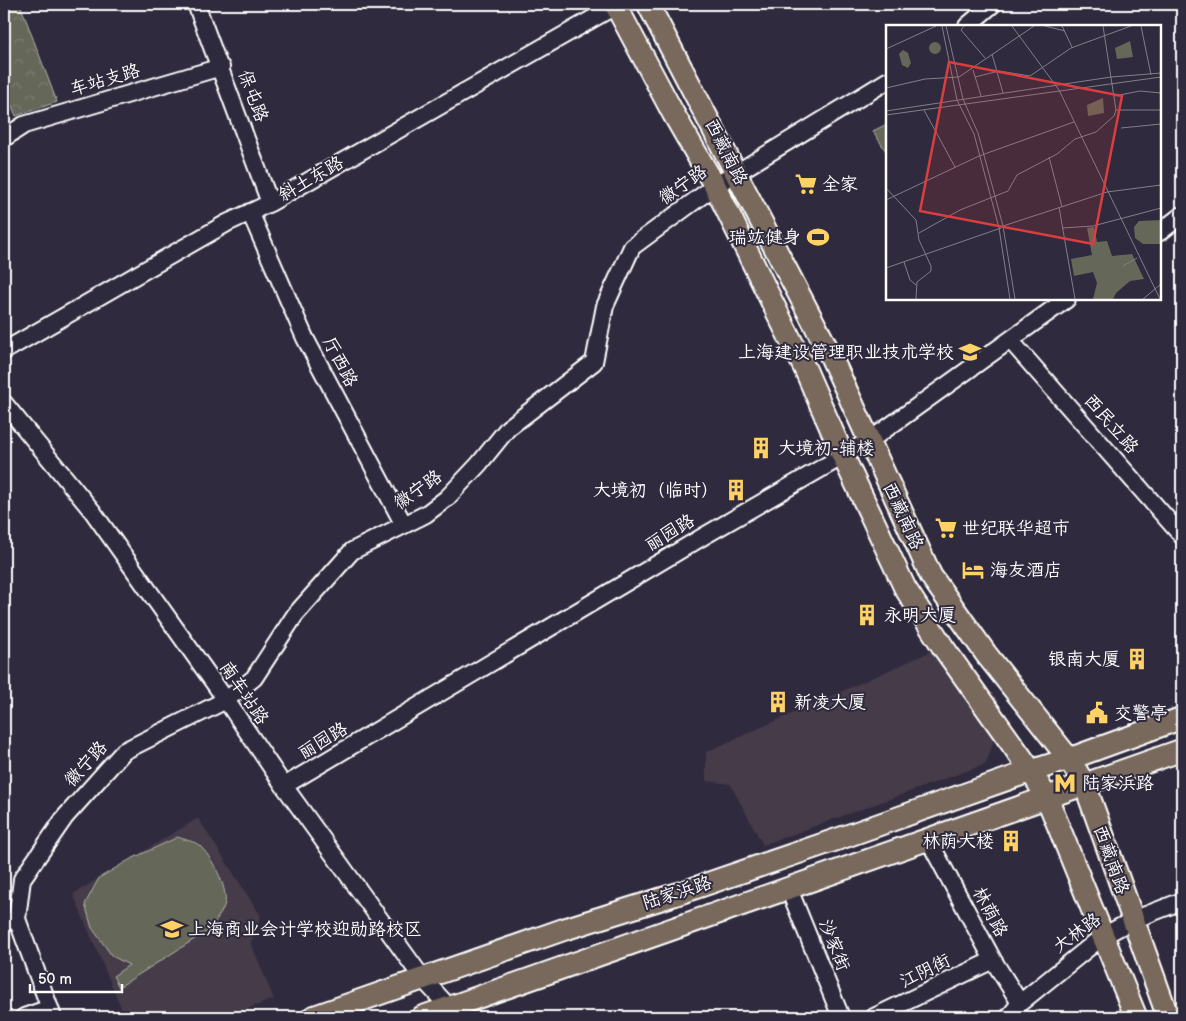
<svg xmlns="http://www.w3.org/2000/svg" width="1186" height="1021" font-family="'Balsamiq Sans','LXGW WenKai TC',sans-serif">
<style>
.built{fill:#443a49}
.park{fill:url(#park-crowns);stroke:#b2b3ac}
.pitch{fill:#656759;stroke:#b2b3ac}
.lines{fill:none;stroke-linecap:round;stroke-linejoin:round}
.minor-casing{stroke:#fff;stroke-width:20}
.major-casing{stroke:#fff;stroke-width:25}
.minor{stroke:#2f2a3d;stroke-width:16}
.major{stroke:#78695c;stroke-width:21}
.labels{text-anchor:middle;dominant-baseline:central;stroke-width:4;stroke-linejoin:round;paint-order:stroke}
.street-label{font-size:18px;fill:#fff;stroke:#2f2a3d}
.poi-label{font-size:18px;fill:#fff;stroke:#2f2a3d;text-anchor:start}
.inset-road{fill:none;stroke:#827f8b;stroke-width:1}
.view{fill:#da3e3e;fill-opacity:0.15;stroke:#da3e3e;stroke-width:2.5}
.inset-edge{fill:none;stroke:#fff;stroke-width:2.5}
</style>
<defs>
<pattern id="park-crowns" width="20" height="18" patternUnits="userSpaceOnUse" patternTransform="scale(1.25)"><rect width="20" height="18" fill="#656759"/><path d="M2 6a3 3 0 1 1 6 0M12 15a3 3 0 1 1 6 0" fill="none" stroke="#7c7e72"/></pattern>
</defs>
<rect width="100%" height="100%" fill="#2f2a3d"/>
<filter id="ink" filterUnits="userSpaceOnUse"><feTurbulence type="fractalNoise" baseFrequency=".02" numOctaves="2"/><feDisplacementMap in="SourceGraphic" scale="10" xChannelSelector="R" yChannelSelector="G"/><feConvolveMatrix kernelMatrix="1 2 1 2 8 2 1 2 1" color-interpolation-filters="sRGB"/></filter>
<g filter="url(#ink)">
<!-- built -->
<path class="built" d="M934,650L995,737L986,764L763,845L730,784L706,781V752Z
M198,818L261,916L251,943L274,999L226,1017H125L73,894Z"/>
<!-- park -->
<path class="park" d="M4,4H20L57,102L16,116L4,87Z"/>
<!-- pitch -->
<path class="pitch" d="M887,124V153L873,131Z
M178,837C184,840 195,841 200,846C211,856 228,887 225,903C223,912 214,923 209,930L119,987L113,976L129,965L112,956L92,928L85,904L99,878L129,860Z"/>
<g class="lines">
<!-- minor casing -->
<g class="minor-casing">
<path id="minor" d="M196,4L270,203
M967,26L993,4
M4,138L24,125L221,67
M250,212L305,338L404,525
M1160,232L1182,215
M1010,340L1182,536
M4,351L227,223L270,203L615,6
M4,403L93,512L226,700L284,786L423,979L458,1017
M284,786L704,536L869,441L1067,299
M928,839L993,960L1020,1003
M789,889L841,1017
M17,919L53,1017
M4,922L17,919L22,879L65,817L124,751L226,700L254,678L295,615L352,551L426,514L447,498L479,464L508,428L594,362L605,306L632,247L715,186L887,81
M24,1017L50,1008
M874,1017L993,960
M1009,1017L1020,1003L1103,936L1133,920L1182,901"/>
</g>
<!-- major casing -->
<g class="major-casing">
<path id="major" d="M615,4L673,113L715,186L806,371L843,456L905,588L943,647L1031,771L1047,798L1136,1017
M648,4L827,348L931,576L986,654L1069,759L1085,785L1168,1017
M313,1017L565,929L680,893L844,837L1031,771L1069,759L1182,718
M422,1017L1182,750"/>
</g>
<!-- minor -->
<use href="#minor" class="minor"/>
<!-- major -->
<use href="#major" class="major"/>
</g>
</g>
<!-- icons -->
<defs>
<g id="supermarket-bare" transform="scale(1.725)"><path d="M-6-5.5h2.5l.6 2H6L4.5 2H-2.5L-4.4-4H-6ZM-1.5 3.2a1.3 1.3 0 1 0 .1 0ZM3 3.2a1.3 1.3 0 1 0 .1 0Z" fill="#ffd166" stroke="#2f2a3d" stroke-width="2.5" paint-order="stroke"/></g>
<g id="stadium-bare" transform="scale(1.725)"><path d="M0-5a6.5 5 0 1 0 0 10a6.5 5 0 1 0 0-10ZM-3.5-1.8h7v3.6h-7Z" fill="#ffd166" stroke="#2f2a3d" stroke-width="2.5" paint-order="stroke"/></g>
<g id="university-bare" transform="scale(1.725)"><path d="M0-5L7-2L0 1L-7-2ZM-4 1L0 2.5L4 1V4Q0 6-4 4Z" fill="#ffd166" stroke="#2f2a3d" stroke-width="2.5" paint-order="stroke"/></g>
<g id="building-bare" transform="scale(1.725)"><path d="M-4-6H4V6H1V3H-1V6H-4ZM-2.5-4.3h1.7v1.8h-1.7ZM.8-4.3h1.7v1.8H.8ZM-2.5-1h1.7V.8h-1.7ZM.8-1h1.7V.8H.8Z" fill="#ffd166" stroke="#2f2a3d" stroke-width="2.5" paint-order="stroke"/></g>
<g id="hotel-bare" transform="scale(1.725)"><path d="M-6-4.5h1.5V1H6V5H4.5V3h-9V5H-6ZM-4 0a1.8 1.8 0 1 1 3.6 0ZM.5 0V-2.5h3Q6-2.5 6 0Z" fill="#ffd166" stroke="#2f2a3d" stroke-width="2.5" paint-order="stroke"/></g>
<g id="civic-bare" transform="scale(1.725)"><path d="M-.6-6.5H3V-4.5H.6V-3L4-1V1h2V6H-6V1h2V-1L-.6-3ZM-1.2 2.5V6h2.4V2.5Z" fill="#ffd166" stroke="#2f2a3d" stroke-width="2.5" paint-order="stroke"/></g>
<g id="metro-bare" transform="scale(1.725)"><path d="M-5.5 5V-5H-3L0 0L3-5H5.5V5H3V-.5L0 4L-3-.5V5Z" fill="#ffd166" stroke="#2f2a3d" stroke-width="2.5" paint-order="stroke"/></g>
<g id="school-bare" transform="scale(1.725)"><path d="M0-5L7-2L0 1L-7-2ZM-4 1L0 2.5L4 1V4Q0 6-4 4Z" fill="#ffd166" stroke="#2f2a3d" stroke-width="2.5" paint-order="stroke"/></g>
</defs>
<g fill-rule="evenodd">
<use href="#supermarket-bare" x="806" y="184"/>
<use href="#stadium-bare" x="818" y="237"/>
<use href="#university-bare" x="970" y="352"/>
<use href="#building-bare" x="761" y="448"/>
<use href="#building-bare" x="736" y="490"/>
<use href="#supermarket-bare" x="946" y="528"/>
<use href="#hotel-bare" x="973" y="570"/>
<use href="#building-bare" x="867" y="615"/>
<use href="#building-bare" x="1137" y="659"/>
<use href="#building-bare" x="778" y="702"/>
<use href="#civic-bare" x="1097" y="713"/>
<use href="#metro-bare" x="1065" y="783"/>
<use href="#building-bare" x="1011" y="841"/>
<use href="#school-bare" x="172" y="929"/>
</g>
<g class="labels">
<!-- street labels -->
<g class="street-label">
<text transform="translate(105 80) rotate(-16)">车站支路</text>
<text transform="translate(253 96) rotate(70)">保屯路</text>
<text transform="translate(726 152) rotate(63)">西藏南路</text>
<text transform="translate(311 179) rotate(-30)">斜土东路</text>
<text transform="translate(683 185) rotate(-35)">徽宁路</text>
<text transform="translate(340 362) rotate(62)">厅西路</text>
<text transform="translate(1111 424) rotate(49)">西民立路</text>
<text transform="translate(418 490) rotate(-35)">徽宁路</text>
<text transform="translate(903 516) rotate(65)">西藏南路</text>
<text transform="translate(670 533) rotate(-31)">丽园路</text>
<text transform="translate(244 693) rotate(56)">南车站路</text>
<text transform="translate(323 741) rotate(-31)">丽园路</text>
<text transform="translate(86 764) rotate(-48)">徽宁路</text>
<text transform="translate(1111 860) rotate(70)">西藏南路</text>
<text transform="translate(677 893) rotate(-18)">陆家浜路</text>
<text transform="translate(990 912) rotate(62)">林荫路</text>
<text transform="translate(1077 933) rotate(-36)">大林路</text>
<text transform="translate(834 945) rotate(68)">沙家街</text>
<text transform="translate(925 971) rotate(-26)">江阴街</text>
</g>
<!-- poi labels -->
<g class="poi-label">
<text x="822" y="184">全家</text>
<text x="801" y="237" text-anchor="end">瑞竑健身</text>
<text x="954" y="352" text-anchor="end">上海建设管理职业技术学校</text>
<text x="778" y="448">大境初-辅楼</text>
<text x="719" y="490" text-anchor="end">大境初（临时）</text>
<text x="962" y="528">世纪联华超市</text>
<text x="990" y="570">海友酒店</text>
<text x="884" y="615">永明大厦</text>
<text x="1120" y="659" text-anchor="end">银南大厦</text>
<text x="794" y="702">新凌大厦</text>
<text x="1114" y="713">交警亭</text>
<text x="1082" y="783">陆家浜路</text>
<text x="994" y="841" text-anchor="end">林荫大楼</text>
<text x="188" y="929">上海商业会计学校迎勋路校区</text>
</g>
</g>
<!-- overview -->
<g transform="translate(886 25)">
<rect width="275" height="275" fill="#2f2a3d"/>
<path d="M244,16L247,32L231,34L229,23ZM43 23a6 6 0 1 1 12 0a6 6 0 1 1-12 0ZM208,202L211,217L221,216L226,231L246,229L258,254L244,256L230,268L227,274H207L211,258L207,247L188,251L185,234L206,230L201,203Z" fill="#656759"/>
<path d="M17,25L22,28L25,38L22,43L16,40L13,29ZM217,73L218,88L202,91L201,80ZM275,195V219H257L249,213L248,202L253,196Z" fill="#656759"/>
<path class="inset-road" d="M56,1L71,75L88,109L113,203L124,274M60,1L77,74L92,108L117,201L129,274M78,1L75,5L99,33M126,1L173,65L274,274M159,1L179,6M176,1L186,22M217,1L230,85M255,1L265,50M0,24L50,1M106,29L117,68M87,45L95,71M89,52L113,46L144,51L185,23L245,1M0,63L39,54L73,52L148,1M228,71L254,66L275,68M38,85L69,142M0,86L225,52L275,48M0,90L275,52M235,103L275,99M163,132L176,182M0,163L30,195L33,215L45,241V246L31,257L30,274M0,175L93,131L188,97M173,182L189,274M117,201L221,167L275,160M176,203L207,201L275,183M33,208L74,185L122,166L131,150L171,129L189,114L210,107L228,91L230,85H275M18,237L24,255L30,260M237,241L251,233M0,243L115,203M257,274L275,259"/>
<path class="view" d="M63,37L236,71L207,219L34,186Z"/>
<rect width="275" height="275" class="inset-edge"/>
</g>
<!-- margin -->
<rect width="1186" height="1021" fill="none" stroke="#2f2a3d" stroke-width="20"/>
<rect x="10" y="10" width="1166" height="1001" fill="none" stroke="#fff" stroke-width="2" filter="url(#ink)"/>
<!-- scale -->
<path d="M30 984v8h92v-8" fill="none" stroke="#ffffff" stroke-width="2.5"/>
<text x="38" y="984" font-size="15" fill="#ffffff" stroke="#2f2a3d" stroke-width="4" paint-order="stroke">50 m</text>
</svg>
